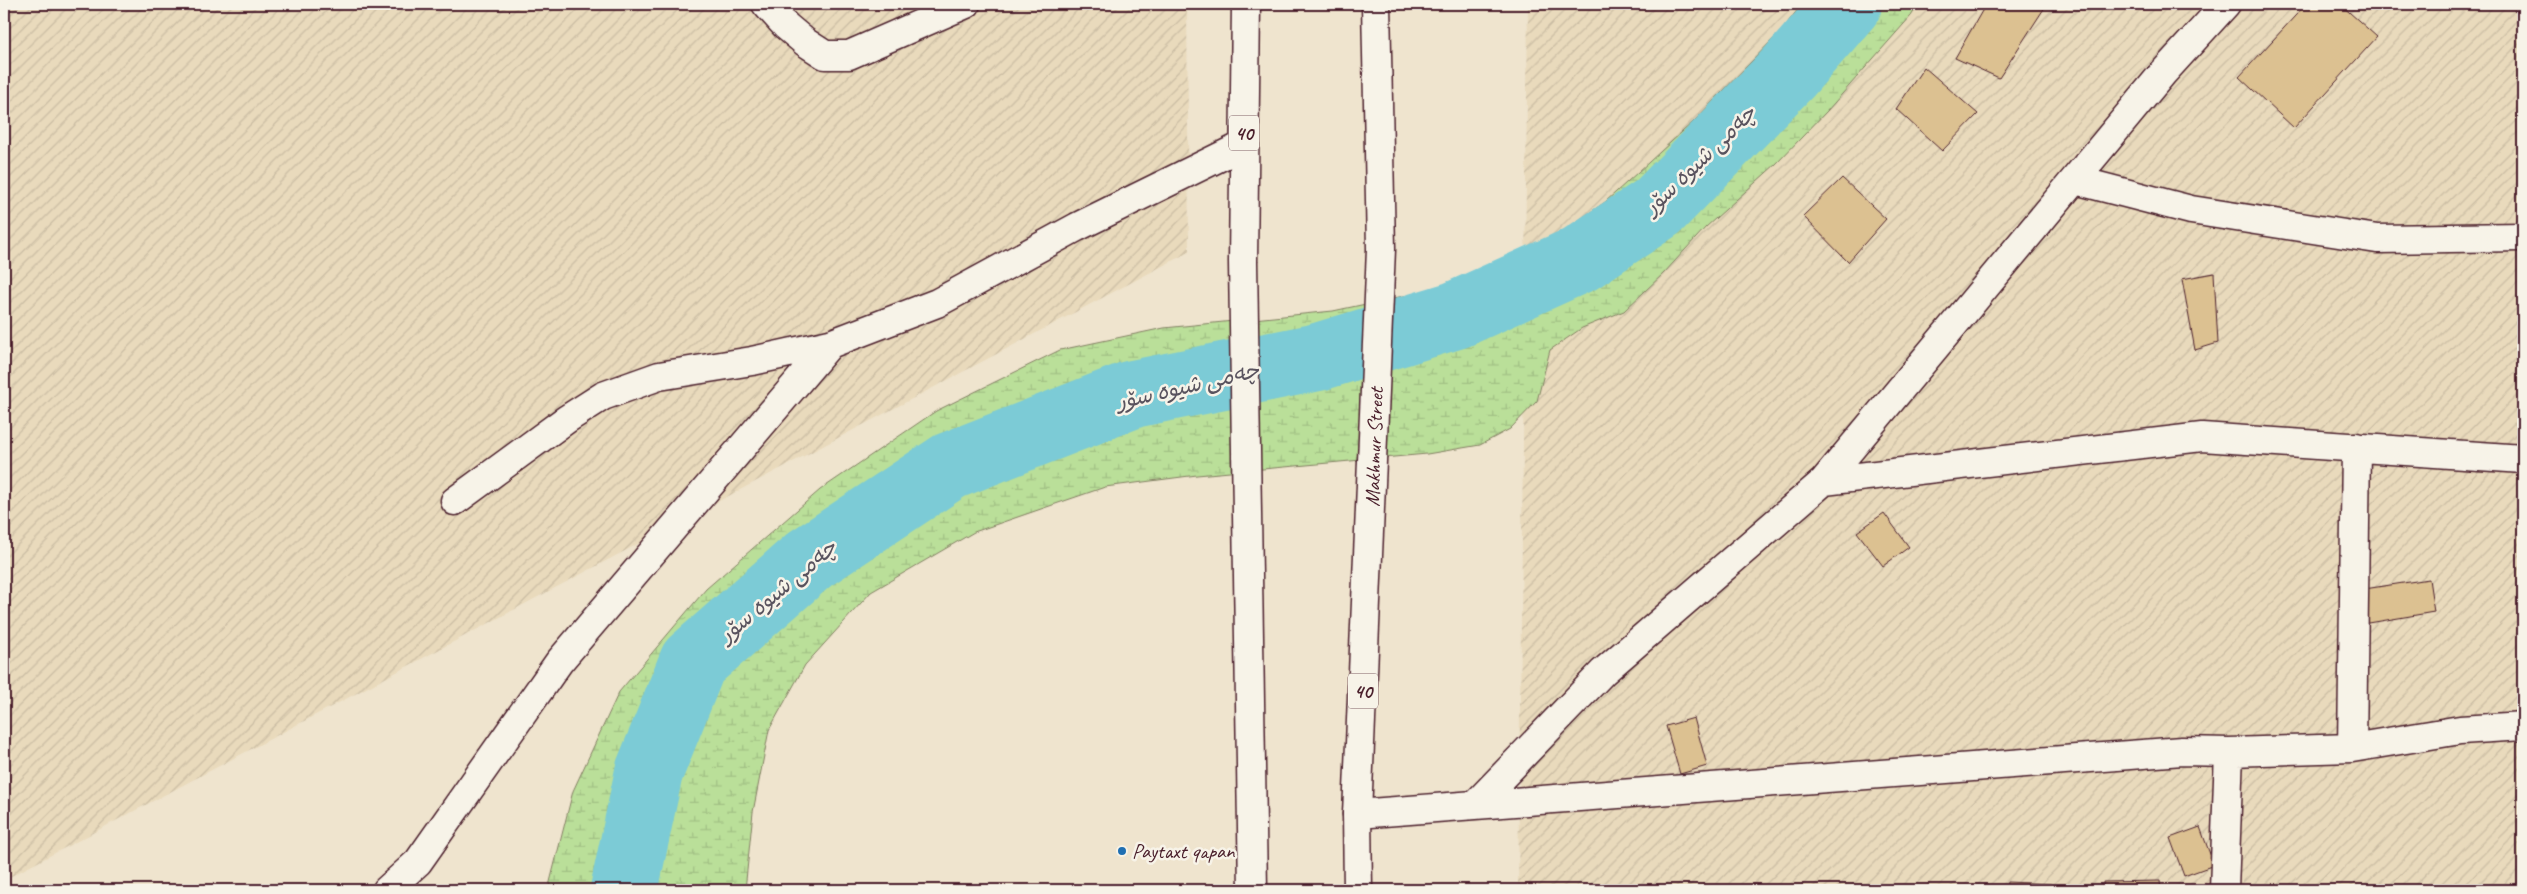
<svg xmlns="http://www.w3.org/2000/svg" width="2527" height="894" font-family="Caveat,'Playpen Sans Arabic',sans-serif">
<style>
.industrial{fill:url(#industrial-furrows)}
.wetland{fill:url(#wetland-marsh);stroke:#827f62}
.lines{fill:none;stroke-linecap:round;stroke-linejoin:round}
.river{stroke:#7bcbd6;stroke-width:68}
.building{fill:#dcc191;stroke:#4a1f2b}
.minor-casing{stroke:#4a1f2b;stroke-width:31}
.highway-casing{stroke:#4a1f2b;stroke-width:31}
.minor{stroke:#f7f3e8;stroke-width:28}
.highway{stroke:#f7f3e8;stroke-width:28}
.poi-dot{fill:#1f6fb2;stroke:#f7f3e8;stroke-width:2}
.labels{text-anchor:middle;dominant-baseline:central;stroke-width:5;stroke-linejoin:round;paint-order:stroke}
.shield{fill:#f7f3e8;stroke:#7e5f64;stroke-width:1}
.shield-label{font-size:20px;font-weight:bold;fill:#4a1f2b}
.street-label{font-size:21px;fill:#4a1f2b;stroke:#f7f3e8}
.poi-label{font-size:21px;fill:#4a1f2b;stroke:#f7f3e8;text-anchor:start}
.water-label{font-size:22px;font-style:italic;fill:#59535e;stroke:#f7f3e8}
</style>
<defs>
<pattern id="industrial-furrows" width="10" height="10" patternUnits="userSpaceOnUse" patternTransform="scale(1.25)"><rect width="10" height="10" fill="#e9dabc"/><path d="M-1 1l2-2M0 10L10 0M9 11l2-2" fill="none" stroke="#c9bba2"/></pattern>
<pattern id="wetland-marsh" width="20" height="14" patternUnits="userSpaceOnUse" patternTransform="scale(1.25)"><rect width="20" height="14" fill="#badf99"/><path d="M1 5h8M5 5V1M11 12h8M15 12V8" fill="none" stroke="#a1bf84"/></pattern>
</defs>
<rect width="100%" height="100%" fill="#efe4ce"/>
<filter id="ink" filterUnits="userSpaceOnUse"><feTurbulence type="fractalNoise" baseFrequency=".02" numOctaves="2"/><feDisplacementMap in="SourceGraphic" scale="10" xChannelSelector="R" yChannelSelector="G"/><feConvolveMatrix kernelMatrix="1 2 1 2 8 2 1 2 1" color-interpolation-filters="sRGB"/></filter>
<g filter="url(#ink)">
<!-- industrial -->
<path class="industrial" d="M4,4H1187L1189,252L4,880Z
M1528,4H2523V890H1518Z"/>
<!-- wetland -->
<path class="wetland" d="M1802,4H1919L1911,16L1827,111L1776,164L1706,227L1664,273L1624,311L1582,328L1550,350L1537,401L1510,429L1480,445L1427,454L1197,475L1105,487L974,532L871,592L805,665L769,730L753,812L745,890H548L573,791L619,692L706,589L820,490L936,411L1060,350L1164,328L1333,311L1469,282L1531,253L1605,202L1693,122L1781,31Z"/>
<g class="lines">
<!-- river -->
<path class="river" d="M624,890L649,772L693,662L810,559L950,466L1133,394L1318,357L1456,315L1580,259L1658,207L1789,72L1848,4"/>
</g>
<!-- building -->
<path class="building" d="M1986,4H2047L1999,78L1955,58Z
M2306,4H2340L2377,37L2294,128L2239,77Z
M1924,67L1978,114L1942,151L1896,109Z
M1842,178L1886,219L1848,262L1803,216Z
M2214,273L2218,343L2195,350L2182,279Z
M1884,513L1909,547L1883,566L1857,532Z
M2429,579L2434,612L2363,624L2358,590Z
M1694,718L1707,766L1680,774L1666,726Z
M2200,827L2214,865L2184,876L2170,838Z
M2160,881L2161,890H2104L2103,882Z
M2007,882L2051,884L2050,890H2006Z"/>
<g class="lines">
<!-- minor casing -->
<g class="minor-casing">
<path id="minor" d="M766,4L786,26L805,42L825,55H849L966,4
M2075,180L2191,210L2377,239L2523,237
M1824,481L2202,437L2523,459
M455,501L567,419L603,396L659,376L752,361L830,344L937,303L1077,227L1244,145
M2352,748L2356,447
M1475,805L1603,672L1824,481L2163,73L2226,4
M1357,814L2182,751L2229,752L2352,748L2460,730L2523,726
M387,890L418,862L559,662L830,344
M2224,890L2229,752"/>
</g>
<!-- highway casing -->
<g class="highway-casing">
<path id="highway" d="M1246,4L1243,262L1253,890
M1358,890L1357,814L1381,249L1376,4"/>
</g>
<!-- minor -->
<use href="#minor" class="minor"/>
<!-- highway -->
<use href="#highway" class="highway"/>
</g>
</g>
<!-- markers -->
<circle class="poi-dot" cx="1122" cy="851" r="5"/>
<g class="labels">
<!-- shield labels -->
<g class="shield">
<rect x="1229" y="115.5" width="30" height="35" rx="4"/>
<rect x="1348" y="673.5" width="30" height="35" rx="4"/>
</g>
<g class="shield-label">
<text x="1244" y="133">40</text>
<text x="1363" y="691">40</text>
</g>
<!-- street labels -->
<g class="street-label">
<text transform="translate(1374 447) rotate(-88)">Makhmur Street</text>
</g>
<!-- poi labels -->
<g class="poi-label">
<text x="1132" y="851">Paytaxt qapan</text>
</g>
<!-- water labels -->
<g class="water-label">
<text transform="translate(1700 160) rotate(-44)">چەمی شیوە سۆر</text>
<text transform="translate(1188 386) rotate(-13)">چەمی شیوە سۆر</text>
<text transform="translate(778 591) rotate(-40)">چەمی شیوە سۆر</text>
</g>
</g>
<!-- margin -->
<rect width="2527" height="894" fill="none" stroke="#f7f3e8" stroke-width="20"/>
<rect x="10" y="10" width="2507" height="874" fill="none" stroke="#4a1f2b" stroke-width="2" filter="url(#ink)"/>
</svg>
